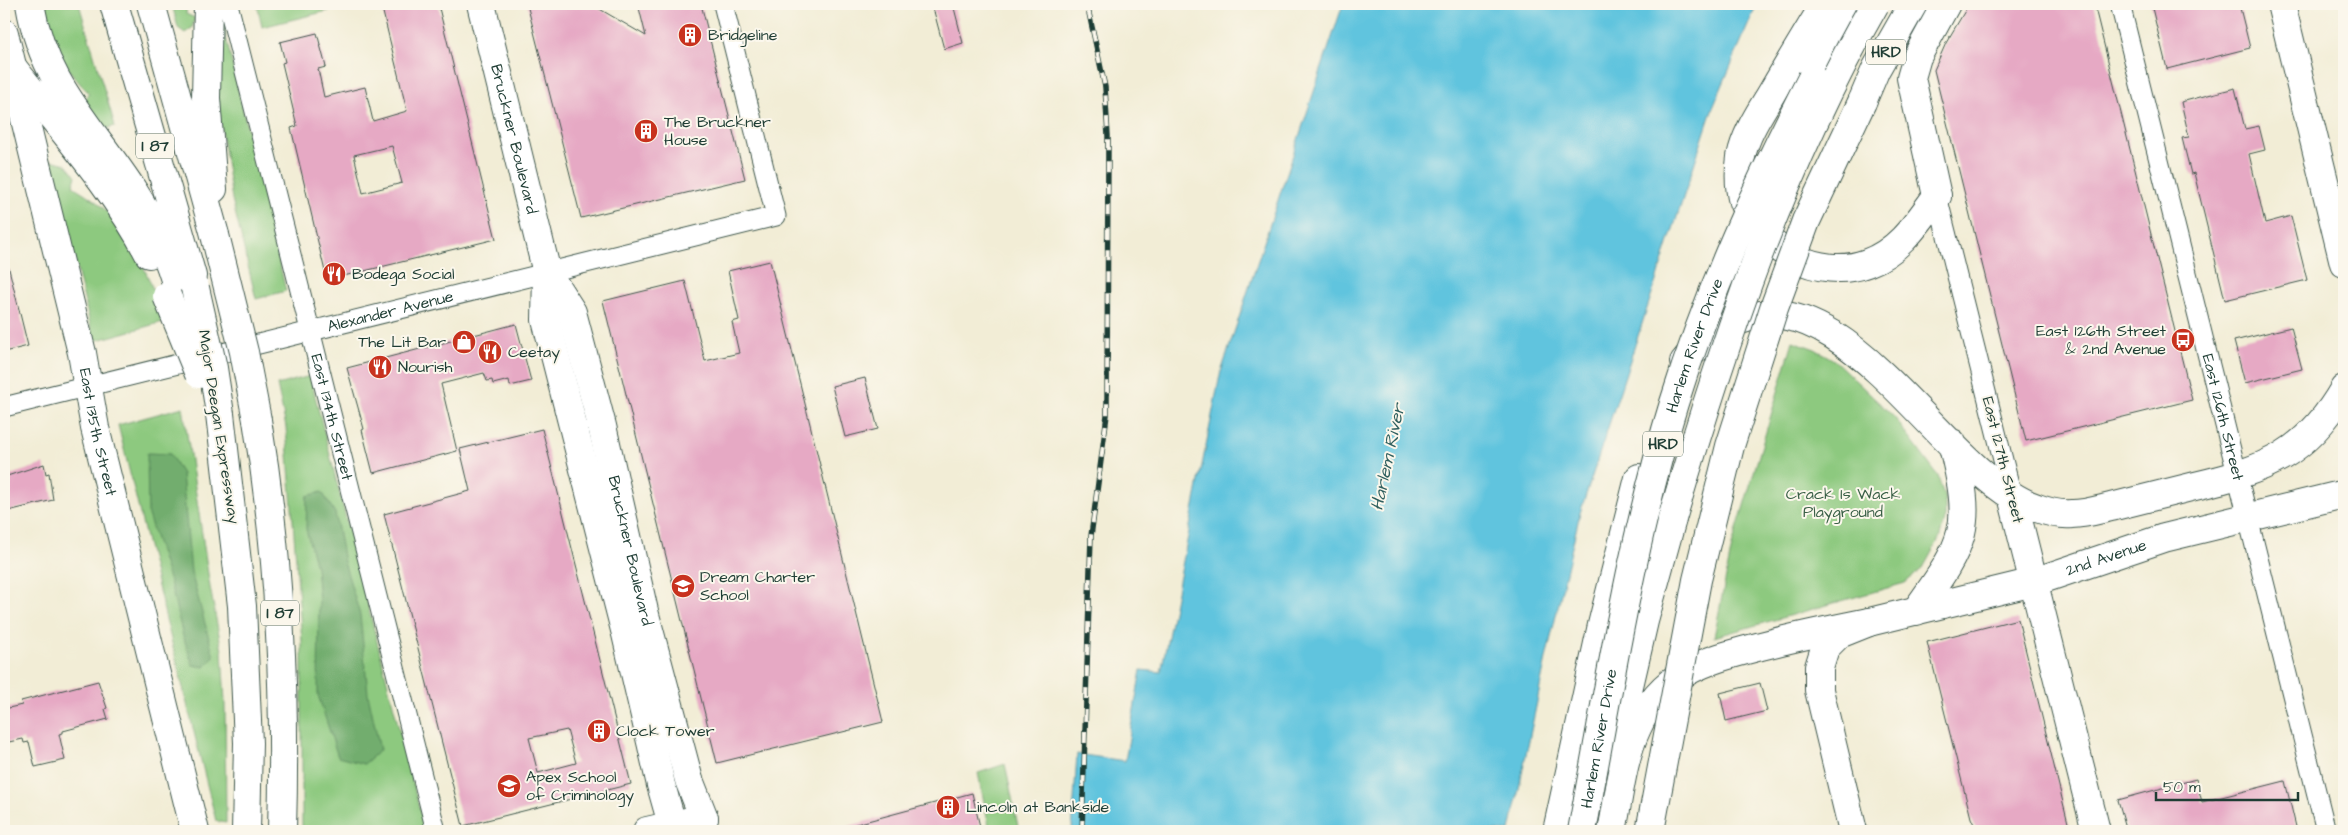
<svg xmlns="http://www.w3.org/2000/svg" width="2348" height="835" font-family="'Architects Daughter',sans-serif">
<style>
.green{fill:#8dc97f;stroke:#56835a}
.forest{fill:#72ad6e;stroke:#487551}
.water{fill:#60c4de;stroke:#408089}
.building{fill:#e6a9c4;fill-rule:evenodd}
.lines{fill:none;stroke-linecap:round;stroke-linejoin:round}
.minor-casing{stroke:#3f574c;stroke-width:21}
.secondary-casing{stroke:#3f574c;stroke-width:30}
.primary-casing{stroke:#3f574c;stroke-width:30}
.motorway-casing{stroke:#3f574c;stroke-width:30}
.minor{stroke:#fff;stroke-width:19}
.secondary{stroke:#fff;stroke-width:28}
.primary{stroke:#fff;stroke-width:28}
.motorway{stroke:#fff;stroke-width:28}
.rail-casing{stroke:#1f3d34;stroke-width:5.5}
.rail{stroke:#fbf7ec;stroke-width:4;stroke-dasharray:11;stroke-linecap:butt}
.motorway-bridge-casing{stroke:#3f574c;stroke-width:30;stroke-linecap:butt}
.motorway-bridge{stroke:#fff;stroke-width:28}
.labels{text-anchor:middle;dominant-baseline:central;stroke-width:4;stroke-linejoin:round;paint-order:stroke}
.shield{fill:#fbf7ec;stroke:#61756b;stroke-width:1}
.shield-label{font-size:15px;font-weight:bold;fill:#1f3d34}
.poi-label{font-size:16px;fill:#1f3d34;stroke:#fbf7ec;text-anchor:start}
.street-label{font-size:16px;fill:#1f3d34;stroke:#fbf7ec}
.park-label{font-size:16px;fill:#3a6047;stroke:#fbf7ec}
.water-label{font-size:18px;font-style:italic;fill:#2f5f5e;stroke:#fbf7ec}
</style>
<rect width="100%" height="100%" fill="#fbf7ec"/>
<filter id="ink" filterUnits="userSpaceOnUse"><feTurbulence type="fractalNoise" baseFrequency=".02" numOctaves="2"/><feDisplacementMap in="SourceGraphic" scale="10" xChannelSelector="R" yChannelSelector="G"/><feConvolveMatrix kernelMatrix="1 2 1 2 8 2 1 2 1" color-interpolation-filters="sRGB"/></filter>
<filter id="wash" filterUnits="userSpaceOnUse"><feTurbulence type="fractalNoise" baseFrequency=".0096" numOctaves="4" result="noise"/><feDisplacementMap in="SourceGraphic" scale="20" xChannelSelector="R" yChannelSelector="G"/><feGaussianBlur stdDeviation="1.12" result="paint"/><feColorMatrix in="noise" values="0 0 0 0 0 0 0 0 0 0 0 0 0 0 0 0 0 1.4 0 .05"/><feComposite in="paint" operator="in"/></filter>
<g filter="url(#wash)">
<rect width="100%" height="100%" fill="#f2edd6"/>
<!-- green -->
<path class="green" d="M45,4H79L115,126L105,129L85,100L89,93C59,63 54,45 45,4Z
M172,4H187L186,14L195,18L192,28L185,33L178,28Z
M257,4H343L344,7L262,27Z
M223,25L286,291L256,299L232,199L217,104L216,28Z
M51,160L66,164L76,176L73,186C82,192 91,197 99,204C130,231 154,283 163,322L94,341Z
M1793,341L1815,349L1834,360L1894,417L1938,476L1945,499V520L1939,539L1923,568L1905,583L1714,637L1732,546Z
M310,376L425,831H302V642L286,427L277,385Z
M183,407L210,587L222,651L225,702L226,823L216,821L118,425Z
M1005,764L1019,831H990L978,773Z"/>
<!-- forest -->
<path class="forest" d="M147,453L170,454L182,474L191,572L214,657L205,667L193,665L183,636L170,582L148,515Z
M322,492L335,513L344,562L360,615L368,694L380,750L364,764L338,757L318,695L319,600L316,567L306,529L307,496Z"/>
<!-- water -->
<path class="water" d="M1343,4H1757L1712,110L1580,513L1547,654L1510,831H1072L1077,754L1125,761L1141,670L1161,672L1220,375Z"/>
<g id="blocks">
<!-- building -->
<path class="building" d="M381,4H438L496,239L327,280L291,128L297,126L282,63L285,62L280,42L317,33L326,67L318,69L324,97L365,87L373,121L407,111ZM392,146L402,183L363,193L354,155Z
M527,4H591L646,36L638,4H701L745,179L581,218Z
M932,4H953L963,43L944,49Z
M1969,4H2094L2192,400L2026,441L1934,70L1946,43Z
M2151,4H2239L2250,48L2167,69Z
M2235,88L2245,129L2259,126L2265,150L2249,154L2265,223L2291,216L2307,280L2225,300L2194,173L2191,174L2182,138L2189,137L2181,102Z
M770,261L883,722L717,763L603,301L685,281L705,361L739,353L732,322L739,320L728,271Z
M9,269L28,346L4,352V270Z
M516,324L531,381L510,386L509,380L493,384L492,380L487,381L484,373L441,384L457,451L373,473L362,430L364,429L347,368Z
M2291,327L2302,369L2245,383L2234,341Z
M865,378L878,429L845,437L832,386Z
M542,429L631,784L463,826L384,514L470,491L460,449ZM567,730L576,763L538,773L529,738Z
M44,464L46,474L49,473L53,500L4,512V477Z
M2018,619L2070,831H1977L1971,818L1927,642Z
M98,681L107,708L105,709L108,719L63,731V733L59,734L65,760L35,767L29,742L24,743L23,739L4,743V709L22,705L21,701Z
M1760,683L1767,711L1726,721L1720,693Z
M2196,779L2202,802L2285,781L2297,831H2127L2118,800Z
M972,793L981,831H850L849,826Z"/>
</g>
</g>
<g filter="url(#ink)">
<use href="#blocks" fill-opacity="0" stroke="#3f574c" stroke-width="1"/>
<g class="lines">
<!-- minor casing -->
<g class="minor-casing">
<g id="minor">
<path id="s1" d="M228,4L436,831"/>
<path id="s2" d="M2120,4L2326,831"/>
<path d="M1937,196L2012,496"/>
<path id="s3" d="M4,407L776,216L723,4"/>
</g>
</g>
<!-- secondary casing -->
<g class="secondary-casing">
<path id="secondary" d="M1937,196L1911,78L1917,57L1946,4
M2012,496L2096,831
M647,831L704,818"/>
</g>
<!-- primary casing -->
<g class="primary-casing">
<g id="primary">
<path id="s4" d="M481,4L547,273L546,320L626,634L661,785L672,824L677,831"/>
<path id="s5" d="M4,33L82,353L95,428L195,831"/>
<path id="s6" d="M547,273L572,312L602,426L644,611L689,780L704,818"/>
<path id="s7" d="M1853,831L1819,690V667L1825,648L1839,634L1869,622L2034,582L2164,538L2344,494"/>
</g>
</g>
<!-- motorway casing -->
<g class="motorway-casing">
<path id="motorway" d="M30,4C43,84 93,128 134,192C155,224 169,257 179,293
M114,4L192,276
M151,4L215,235
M208,4L206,98L213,189
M1825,4C1808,32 1791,60 1774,89C1762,110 1746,132 1741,157C1739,171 1739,188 1743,202C1759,249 1820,281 1867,263C1900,251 1917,223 1937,196
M2281,4L2344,263
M13,68C60,128 114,187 149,254
M1812,78L1855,4
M1862,102L1876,69L1913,4
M1684,362C1696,346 1715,331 1733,323C1846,270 1943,477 2037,508C2048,512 2061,515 2072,514C2086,514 2101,509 2115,506C2142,499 2168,493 2195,486C2265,470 2307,454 2344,389
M220,414L242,606L248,743L246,831
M257,420C280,557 286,693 282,831
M1916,611C1966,541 1974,528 1952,443
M1613,755L1644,621L1672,519
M1557,831L1602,625L1639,478
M1612,831C1619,797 1622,760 1637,728C1663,669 1709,660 1765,645C1799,636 1834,629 1869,622"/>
</g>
<!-- minor -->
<use href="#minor" class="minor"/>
<!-- secondary -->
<use href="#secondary" class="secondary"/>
<!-- primary -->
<use href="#primary" class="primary"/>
<!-- motorway -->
<use href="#motorway" class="motorway"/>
<!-- rail casing -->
<g class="rail-casing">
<path id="rail" d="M1082,831L1091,536L1107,415L1108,136L1105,87L1087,4"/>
</g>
<!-- rail -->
<use href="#rail" class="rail"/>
<!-- motorway-bridge casing -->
<g class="motorway-bridge-casing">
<g id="motorway-bridge">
<path d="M215,235L244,352L257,420"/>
<path d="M195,288L213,368L220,414"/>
<path d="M167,296L199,374"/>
<path d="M1672,519C1724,341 1783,164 1875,4"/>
<path id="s8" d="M1582,831C1609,688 1631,543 1674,403C1709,290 1758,183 1812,78"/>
<path d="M1650,831L1697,580L1730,446L1774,308L1806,221L1862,102"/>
</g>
</g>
<!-- motorway-bridge -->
<use href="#motorway-bridge" class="motorway-bridge"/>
</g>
</g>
<!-- icons -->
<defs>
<g id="building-disc" transform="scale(1.25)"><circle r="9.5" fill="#c8321e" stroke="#fbf7ec"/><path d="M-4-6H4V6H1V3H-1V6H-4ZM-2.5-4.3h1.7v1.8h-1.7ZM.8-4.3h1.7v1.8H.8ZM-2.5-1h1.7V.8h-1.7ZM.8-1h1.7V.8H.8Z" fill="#fff"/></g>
<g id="restaurant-disc" transform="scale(1.25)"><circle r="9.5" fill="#c8321e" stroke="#fbf7ec"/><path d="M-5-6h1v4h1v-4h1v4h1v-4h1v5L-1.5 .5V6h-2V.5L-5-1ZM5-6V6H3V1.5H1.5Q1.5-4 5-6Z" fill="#fff"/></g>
<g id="bus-disc" transform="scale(1.25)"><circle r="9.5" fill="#c8321e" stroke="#fbf7ec"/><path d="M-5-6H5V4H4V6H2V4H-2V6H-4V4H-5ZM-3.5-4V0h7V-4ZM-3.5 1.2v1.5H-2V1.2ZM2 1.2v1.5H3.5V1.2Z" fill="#fff"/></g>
<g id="shop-disc" transform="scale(1.25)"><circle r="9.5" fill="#c8321e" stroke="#fbf7ec"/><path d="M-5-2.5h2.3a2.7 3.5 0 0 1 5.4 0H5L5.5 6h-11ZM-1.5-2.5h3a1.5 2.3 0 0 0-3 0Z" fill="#fff"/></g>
<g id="school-disc" transform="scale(1.25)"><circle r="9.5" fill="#c8321e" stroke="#fbf7ec"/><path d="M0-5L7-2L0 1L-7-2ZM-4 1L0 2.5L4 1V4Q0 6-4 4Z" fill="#fff"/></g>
</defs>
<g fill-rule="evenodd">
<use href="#building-disc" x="690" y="35"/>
<use href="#building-disc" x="646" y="131"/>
<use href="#restaurant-disc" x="334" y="274"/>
<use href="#bus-disc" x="2183" y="340"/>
<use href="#shop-disc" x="464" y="342"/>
<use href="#restaurant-disc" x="490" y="352"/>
<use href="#restaurant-disc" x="380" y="367"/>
<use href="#school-disc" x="683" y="586"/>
<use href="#building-disc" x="599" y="731"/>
<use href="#school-disc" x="509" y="786"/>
<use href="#building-disc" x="948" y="807"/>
</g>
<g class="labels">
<!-- shield labels -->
<g class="shield">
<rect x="1866" y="39.5" width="40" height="25" rx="4"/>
<rect x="136" y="133.5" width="38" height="25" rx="4"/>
<rect x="1643" y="431.5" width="40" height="25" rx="4"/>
<rect x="261" y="600.5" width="38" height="25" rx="4"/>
</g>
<g class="shield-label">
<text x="1886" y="52">HRD</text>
<text x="155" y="146">I 87</text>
<text x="1663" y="444">HRD</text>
<text x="280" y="613">I 87</text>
</g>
<!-- poi labels -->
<g class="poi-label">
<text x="708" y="35">Bridgeline</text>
<text x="664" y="122">The Bruckner<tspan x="664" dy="18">House</tspan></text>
<text x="352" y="274">Bodega Social</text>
<text x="2166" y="331" text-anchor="end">East 126th Street<tspan x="2166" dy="18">&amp; 2nd Avenue</tspan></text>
<text x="446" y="342" text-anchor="end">The Lit Bar</text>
<text x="508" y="352">Ceetay</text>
<text x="398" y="367">Nourish</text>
<text x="700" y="577">Dream Charter<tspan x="700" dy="18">School</tspan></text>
<text x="616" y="731">Clock Tower</text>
<text x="526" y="777">Apex School<tspan x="526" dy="18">of Criminology</tspan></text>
<text x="966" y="807">Lincoln at Bankside</text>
</g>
<!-- street labels -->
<g class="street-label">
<text stroke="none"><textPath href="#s4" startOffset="139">Bruckner Boulevard</textPath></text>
<text stroke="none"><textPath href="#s3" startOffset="398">Alexander Avenue</textPath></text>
<text stroke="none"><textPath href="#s8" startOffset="499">Harlem River Drive</textPath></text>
<text stroke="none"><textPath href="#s1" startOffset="426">East 134th Street</textPath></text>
<text stroke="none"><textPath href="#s2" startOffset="426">East 126th Street</textPath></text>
<text transform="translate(219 427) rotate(81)">Major Deegan Expressway</text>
<text stroke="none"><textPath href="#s5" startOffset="410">East 135th Street</textPath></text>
<text transform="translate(2003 460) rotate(76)">East 127th Street</text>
<text stroke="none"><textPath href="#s6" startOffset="292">Bruckner Boulevard</textPath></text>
<text stroke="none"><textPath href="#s7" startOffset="486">2nd Avenue</textPath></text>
<text stroke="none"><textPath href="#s8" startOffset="94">Harlem River Drive</textPath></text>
</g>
<!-- park labels -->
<g class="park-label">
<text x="1843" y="494">Crack Is Wack<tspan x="1843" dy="18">Playground</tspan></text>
</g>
<!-- water labels -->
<g class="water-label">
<text transform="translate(1388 457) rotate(-78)">Harlem River</text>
</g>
</g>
<!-- margin -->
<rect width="2348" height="835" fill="none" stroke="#fbf7ec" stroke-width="20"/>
<!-- scale -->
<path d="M2156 792v8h142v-8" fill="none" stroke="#1f3d34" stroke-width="2.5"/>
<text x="2163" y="792" font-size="15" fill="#1f3d34" stroke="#fbf7ec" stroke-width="4" paint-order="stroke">50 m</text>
</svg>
